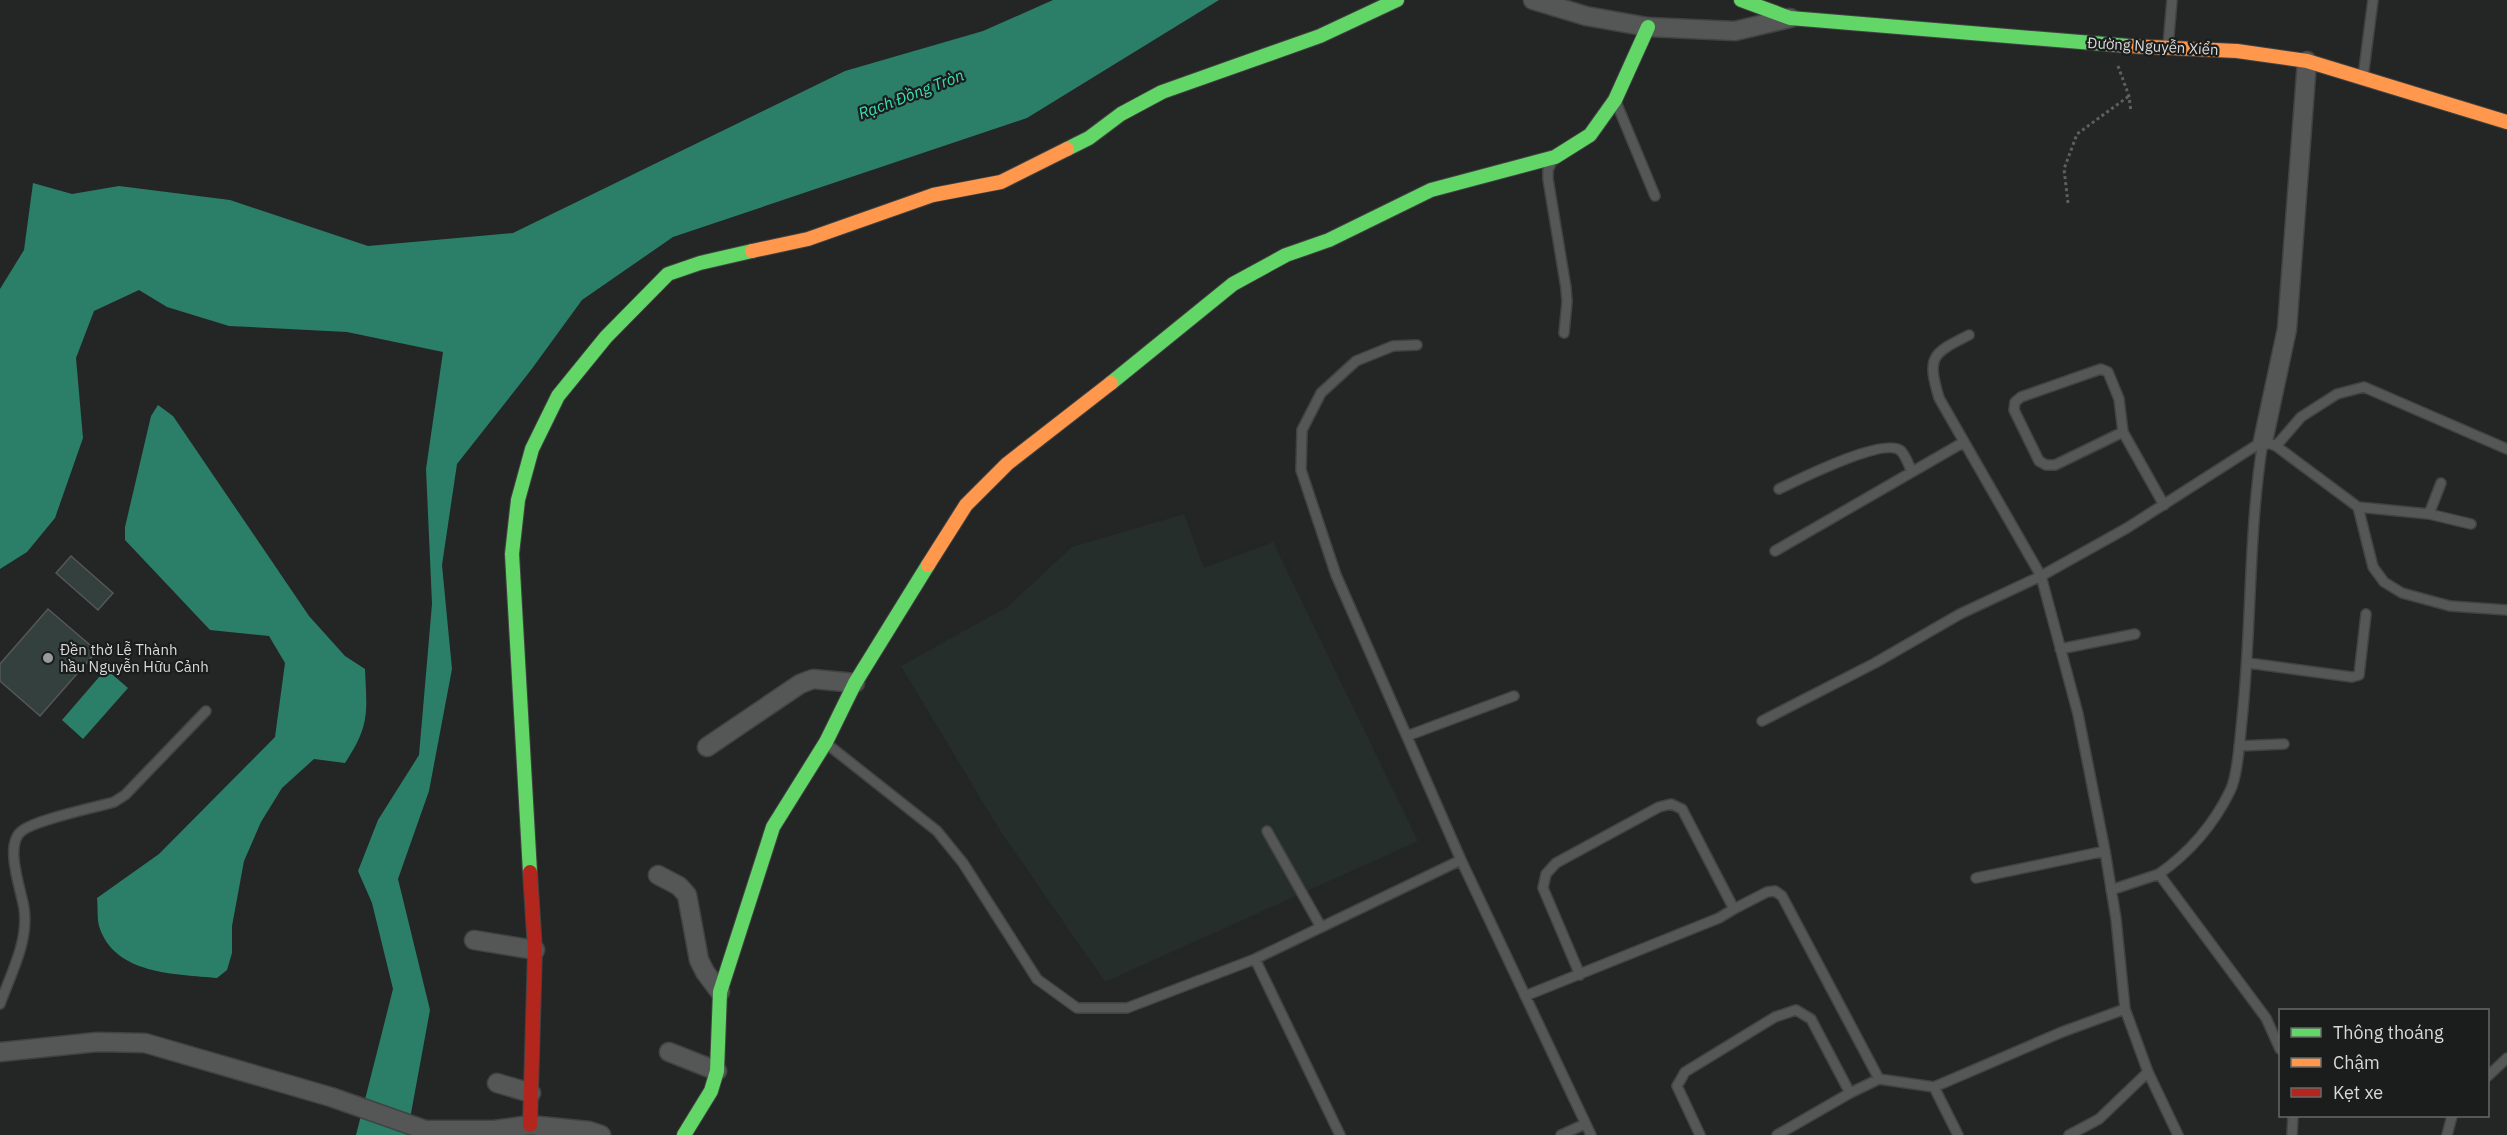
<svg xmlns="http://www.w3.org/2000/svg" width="2507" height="1135" font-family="'IBM Plex Sans',sans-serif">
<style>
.built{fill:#252e2b}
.water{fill:#2b7e67}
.building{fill:#33403d;stroke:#565756;stroke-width:1.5}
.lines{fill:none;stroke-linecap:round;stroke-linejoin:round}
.lane-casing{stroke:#414342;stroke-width:12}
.street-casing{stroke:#414342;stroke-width:21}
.fast-casing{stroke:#414342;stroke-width:16}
.slow-casing{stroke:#414342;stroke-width:16}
.jam-casing{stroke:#414342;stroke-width:16}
.path{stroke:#5f5f5f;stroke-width:3;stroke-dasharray:3 3;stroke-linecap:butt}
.lane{stroke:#555656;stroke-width:9}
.street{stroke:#555656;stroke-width:18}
.fast{stroke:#63d668;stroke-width:14}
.slow{stroke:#ff974d;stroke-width:14}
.jam{stroke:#b3261e;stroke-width:14}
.poi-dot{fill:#999b9a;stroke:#1a1d1c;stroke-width:2}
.labels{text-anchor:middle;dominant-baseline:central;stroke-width:4.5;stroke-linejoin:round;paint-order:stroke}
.street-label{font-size:15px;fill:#d8dad9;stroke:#1a1d1c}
.poi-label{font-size:15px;fill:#d8dad9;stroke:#1a1d1c;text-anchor:start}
.water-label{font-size:16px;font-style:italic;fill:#38e1b6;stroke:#1a1d1c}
</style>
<rect width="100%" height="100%" fill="#242525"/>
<!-- built -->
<path class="built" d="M1184,514L1204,568L1273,542L1418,841L1105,982L999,829L901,666L1007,607L1072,547Z"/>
<!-- water -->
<path class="water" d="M1053,0H1219L1027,118L673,237L582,300L531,370L457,464L442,565L452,669L429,791L398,879L430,1010L407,1135H356L393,989L372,903L358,871L378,820L419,755L432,604L426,469L443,352L347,332L229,326L167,307L139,290L94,311L76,358L83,438L55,518L27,552L0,569V289L24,250L33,183L72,194L119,186L230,200L368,246L513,233L845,71L983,31Z
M158,405L173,416L309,616L345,656L365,669C367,713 370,725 345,763L314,759L282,788L261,822L244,861L232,926V953L227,970L217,978C176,974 114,975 99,926C97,918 98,907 97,898L159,854L275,737L285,663L269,636L210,630L125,540V527L151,416Z
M106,669L128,688L83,739L62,720Z"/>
<!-- building -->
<path class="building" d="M71,556L113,593L98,610L56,573Z
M48,609L97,651L40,716L0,681V664Z"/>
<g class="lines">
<!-- lane casing -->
<g class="lane-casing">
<path id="lane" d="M2168,46L2172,0
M2363,77L2373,0
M1616,102L1655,196
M1552,161L1548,170V179L1566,288L1567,302L1564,333
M1969,335C1931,354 1927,357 1939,398L2041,576L2078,714L2105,851L2116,919L2125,1009
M1417,345L1393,346L1356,361L1321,393L1302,430L1301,470L1336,575L1422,771L1461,860L1591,1135
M2123,432L2055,465H2046L2039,461L2014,410L2015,402L2021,397L2095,371L2101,369L2108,372L2119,399L2123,432L2164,505
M2263,441L2276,446L2358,507L2373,567L2384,582L2402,593L2450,606L2507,610
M2276,446L2301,417L2337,394L2364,387L2507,449
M1779,489C1798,480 1885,436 1901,451C1906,456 1909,466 1912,472
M2358,507L2429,514L2441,483
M2429,514L2471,524
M1775,551L1964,442
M2060,649L2135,634
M2248,663L2352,677L2359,675L2366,614
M1762,721L1875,663L1960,614L2041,576L2127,528L2263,441
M1407,736L1514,696
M827,744L937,831L963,863L1037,979L1077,1008H1127L1255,959L1461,860
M2239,746L2284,744
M1267,831L1321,927
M2159,874C2190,852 2213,826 2230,791C2238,776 2240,737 2242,719C2252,627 2248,533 2263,441
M1976,878L2105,851
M2111,890L2159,874L2266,1018L2280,1049
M1734,909L1767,892L1775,891L1782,896L1879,1079
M1255,959L1340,1135
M1525,996L1719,918L1734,909L1682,809L1671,804L1659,807L1556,863L1546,874L1543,888L1580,975
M0,1004C11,973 29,941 24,908C21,889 3,843 23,830C39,819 93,808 114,802L125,795L206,711
M2148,1072L2178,1135
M2488,1076L2507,1058
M1934,1087L1958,1135
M1561,1135L1585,1124
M1700,1135L1677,1086L1685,1072L1775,1017L1796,1010L1811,1019L1850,1093
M1777,1135L1850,1093L1879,1079L1934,1087L2062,1032L2125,1009L2148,1072L2099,1119L2069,1135
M2292,1135L2293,1116
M2447,1135L2452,1116"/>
</g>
<!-- street casing -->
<g class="street-casing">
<path id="street" d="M1533,0L1586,16L1648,27L1735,31L1790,18
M2263,441L2287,329L2307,61
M707,747L800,684L813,679L855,683
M658,875L679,886L687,895L699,960L705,972L720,992
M474,940L535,950
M0,1052L97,1042L145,1043L331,1097L425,1130H494L530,1125L589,1131L601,1135
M669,1052L717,1071
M497,1083L531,1093"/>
</g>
<!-- fast casing -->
<g class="fast-casing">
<path id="fast" d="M1741,0L1790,18L2129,46
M1067,149L1089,138L1121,114L1162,92L1320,36L1397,0
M1111,383L1233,284L1286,255L1329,240L1431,190L1555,157L1590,135L1615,100L1648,27
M530,872L512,554L518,500L532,449L558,396L606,337L668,274L700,263L752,251
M684,1135L711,1091L717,1071L720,992L773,827L826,742L855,683L928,565"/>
</g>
<!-- slow casing -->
<g class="slow-casing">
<path id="slow" d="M2129,46L2237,51L2307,61L2507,122
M752,251L808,239L933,195L1001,182L1067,149
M928,565L966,505L1007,464L1111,383"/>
</g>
<!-- jam casing -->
<g class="jam-casing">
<path id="jam" d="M530,1125L535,950L530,872"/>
</g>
<!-- path -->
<path class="path" d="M2118,66L2129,96L2131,112
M2068,203L2064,169L2077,134L2129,96"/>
<!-- lane -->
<use href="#lane" class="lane"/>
<!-- street -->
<use href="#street" class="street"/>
<!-- fast -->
<use href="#fast" class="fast"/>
<!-- slow -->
<use href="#slow" class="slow"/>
<!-- jam -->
<use href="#jam" class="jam"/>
</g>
<!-- markers -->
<circle class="poi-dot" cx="48" cy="658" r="6"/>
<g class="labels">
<!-- street labels -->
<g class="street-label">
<text transform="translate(2153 46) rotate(3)">Đường Nguyễn Xiển</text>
</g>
<!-- poi labels -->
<g class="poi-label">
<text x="60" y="649">Đền thờ Lễ Thành<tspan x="60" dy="17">hầu Nguyễn Hữu Cảnh</tspan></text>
</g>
<!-- water labels -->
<g class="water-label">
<text transform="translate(911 94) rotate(-21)">Rạch Đồng Tròn</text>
</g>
</g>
<!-- legend -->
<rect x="2279" y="1009" width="210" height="108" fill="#1a1d1c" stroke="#666968" stroke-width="1.5"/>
<rect x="2291" y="1028" width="30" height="9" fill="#63d668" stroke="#666968" stroke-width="1.5"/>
<text x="2333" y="1039" font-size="18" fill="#d8dad9">Thông thoáng</text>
<rect x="2291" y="1058" width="30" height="9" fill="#ff974d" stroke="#666968" stroke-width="1.5"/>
<text x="2333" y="1069" font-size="18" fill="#d8dad9">Chậm</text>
<rect x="2291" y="1088" width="30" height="9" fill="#b3261e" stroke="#666968" stroke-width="1.5"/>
<text x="2333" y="1099" font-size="18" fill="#d8dad9">Kẹt xe</text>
</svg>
